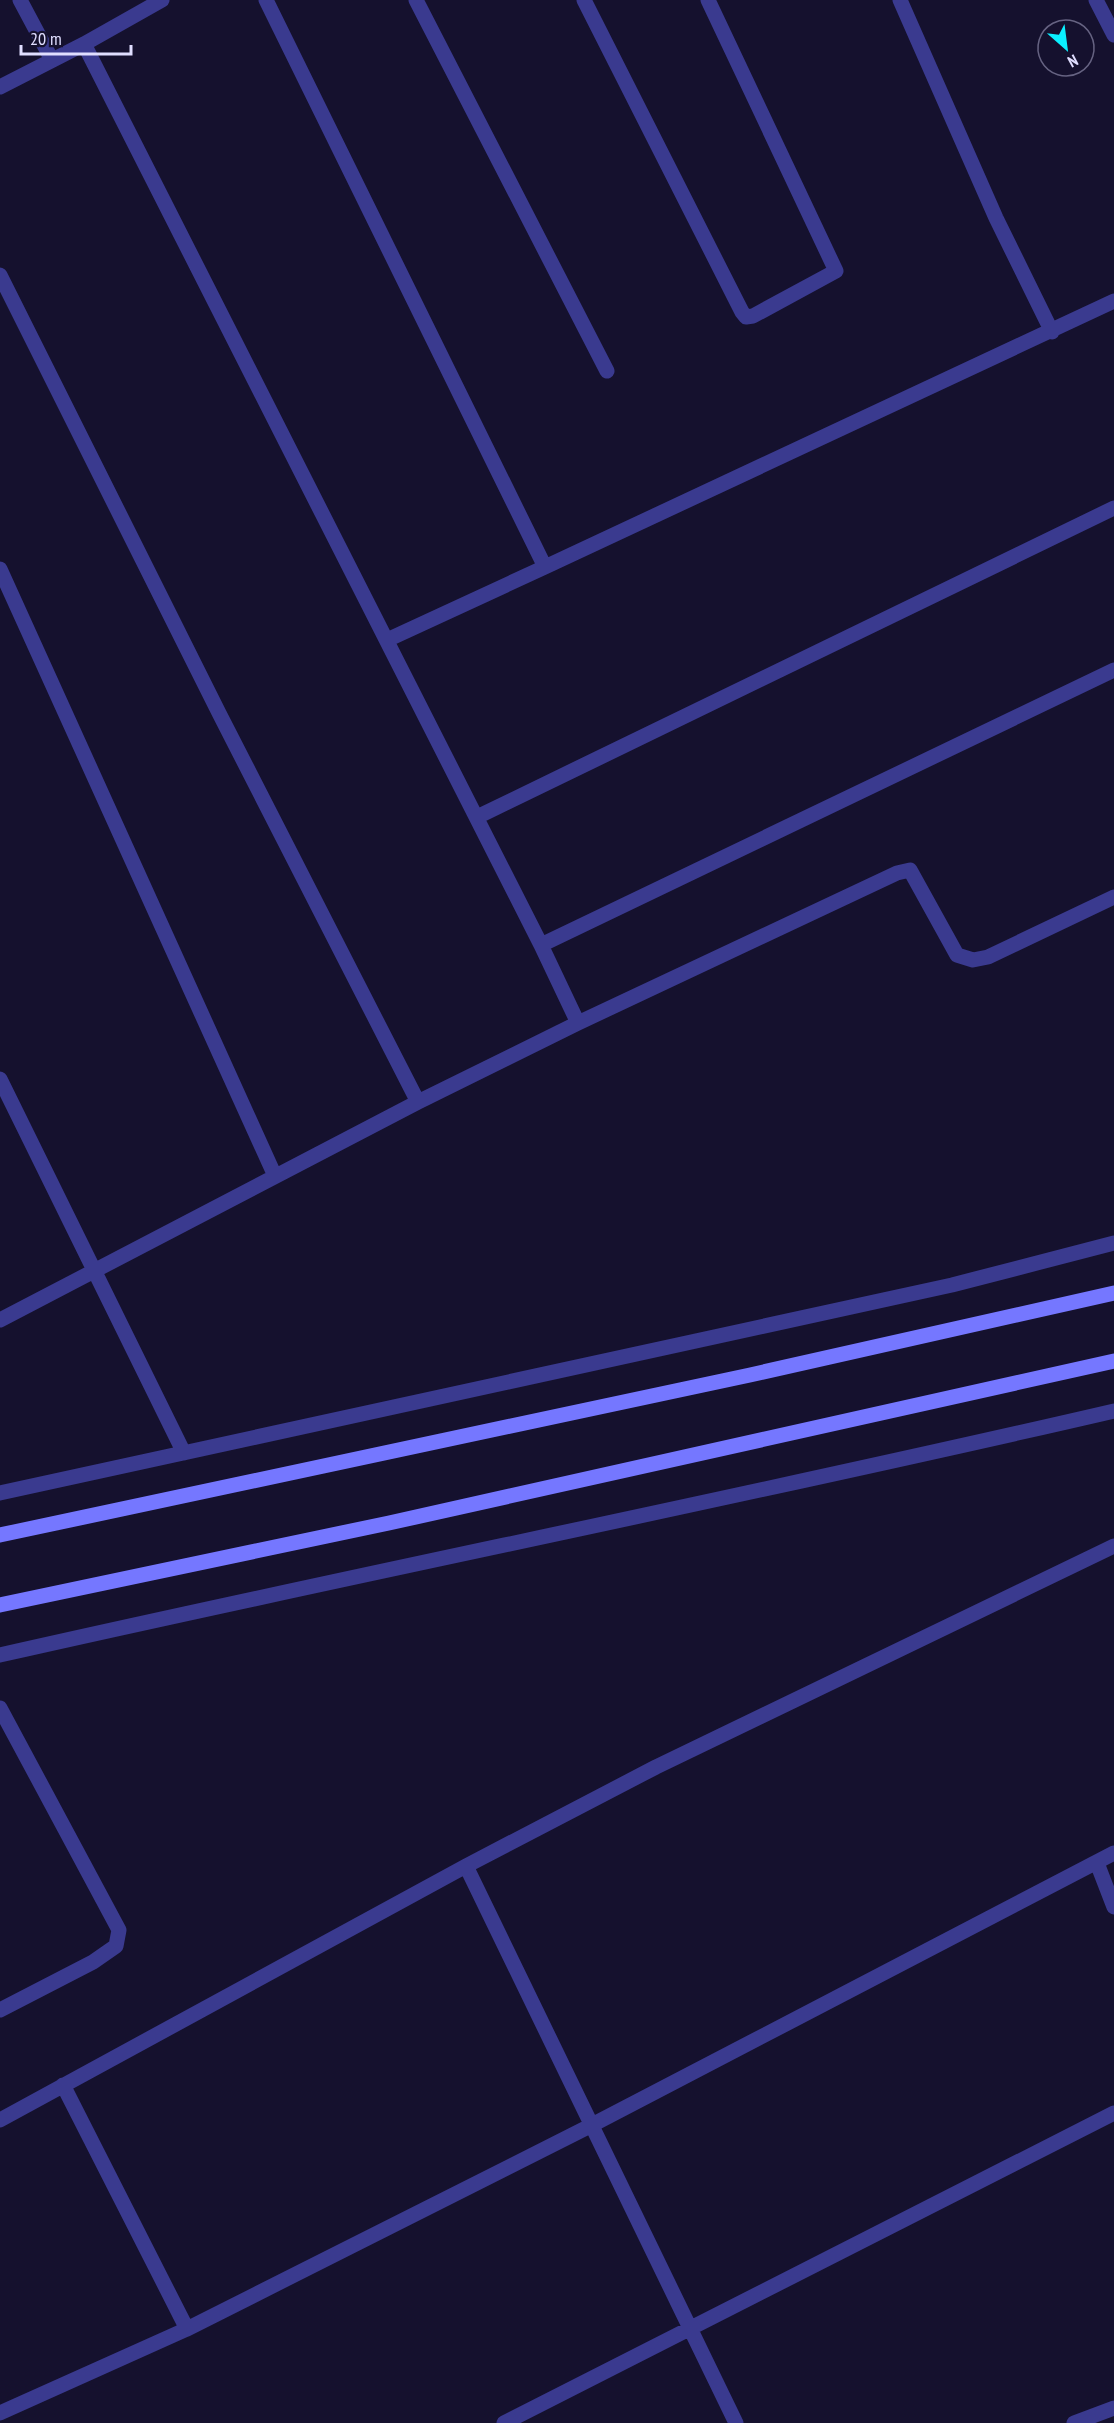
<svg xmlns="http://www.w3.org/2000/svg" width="1114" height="2423" font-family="'PT Sans Narrow',sans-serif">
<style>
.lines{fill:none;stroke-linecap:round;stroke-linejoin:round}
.street{stroke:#3a3a8f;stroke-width:15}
.secondary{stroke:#7577ff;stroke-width:15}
</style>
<rect width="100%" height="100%" fill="#15112e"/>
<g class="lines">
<!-- street -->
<path class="street" d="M20,0L52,60
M266,0L545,567L1114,301
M416,0L607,371
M584,0L742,312L746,317L753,316L836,271L708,0
M900,0L996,218L1052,332
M1096,0L1114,35
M84,44L541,945
M0,87L84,44L162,0
M0,275L219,713L418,1102
M0,569L275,1176
M387,640L545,567
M477,817L1114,508
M578,1023L541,945L1114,670
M0,1079L184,1453
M0,1320L418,1102L578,1023L897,873L910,870L957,955L973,960L988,957L1114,897
M0,1493L952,1285L1114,1243
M0,1655C371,1571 744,1497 1114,1411
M0,1708L119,1930L116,1946L93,1962L0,2010
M1097,1863L1114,1907
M466,1866L736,2423
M63,2085L187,2329
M0,2120L466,1866L656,1767L1114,1546
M0,2413L187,2329L590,2126L1114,1853
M504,2423L1114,2113
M1074,2423L1114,2408"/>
<!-- secondary -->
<path class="secondary" d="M0,1535L750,1375L1114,1293
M0,1605L389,1523L1114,1361"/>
</g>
<!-- north arrow -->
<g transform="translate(1066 48) rotate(152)"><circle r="28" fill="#15112e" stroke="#666382" stroke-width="1.5"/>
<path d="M0-4.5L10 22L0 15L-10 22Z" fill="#0af0ff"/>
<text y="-9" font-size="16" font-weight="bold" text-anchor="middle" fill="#e0deff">N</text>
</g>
<!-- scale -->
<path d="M21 45v9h110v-9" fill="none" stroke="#e0deff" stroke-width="3"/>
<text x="30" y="45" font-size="18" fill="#e0deff" stroke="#15112e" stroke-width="4.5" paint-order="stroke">20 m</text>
</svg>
